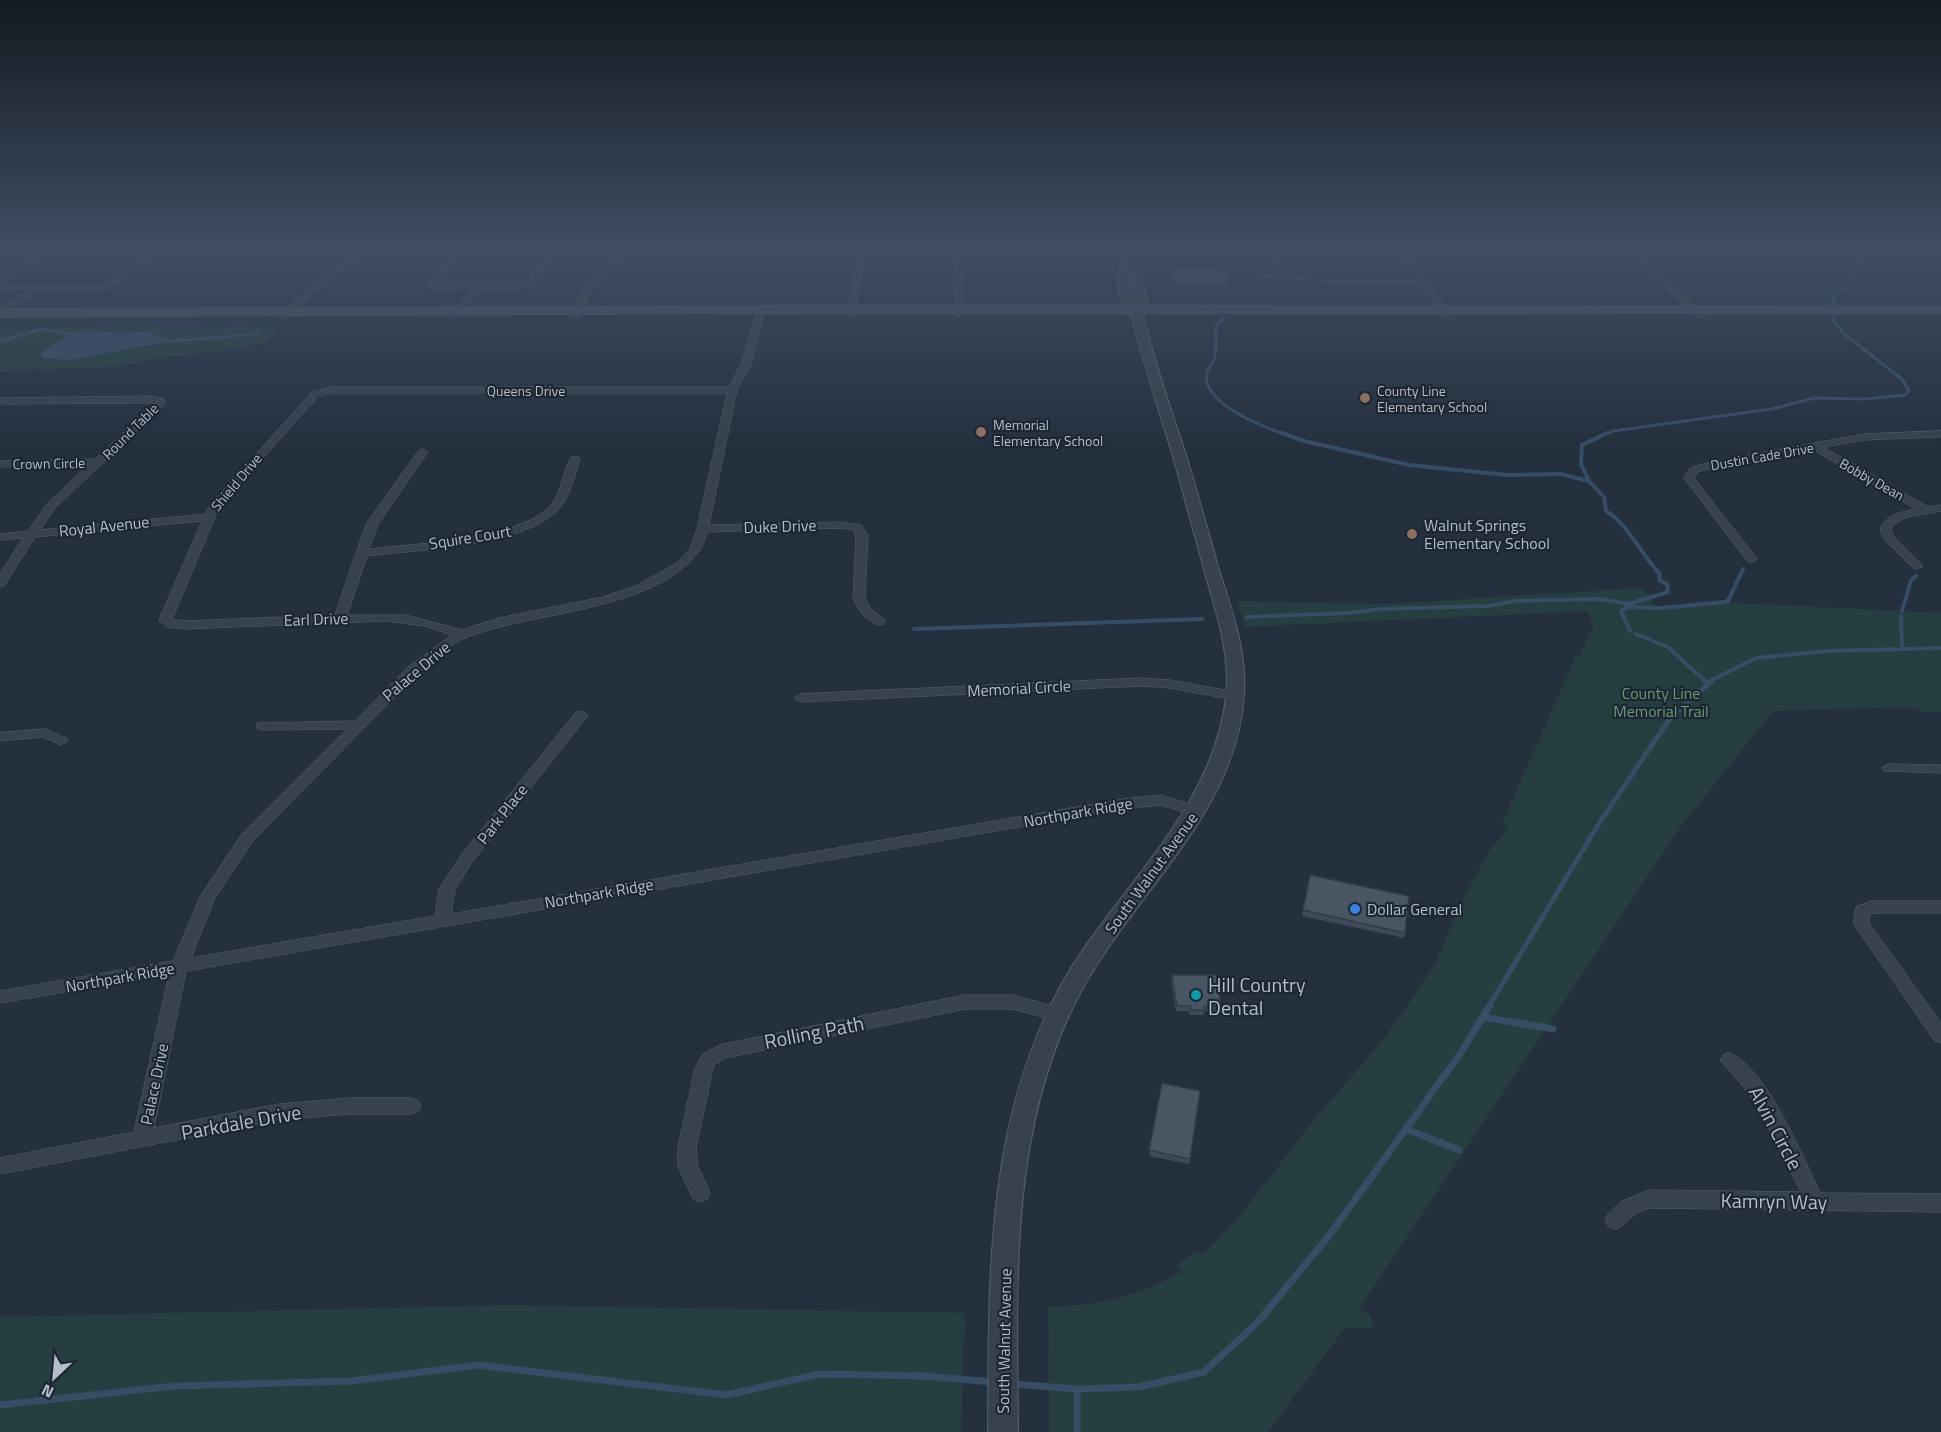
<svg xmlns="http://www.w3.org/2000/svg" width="1941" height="1432" font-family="'Titillium Web',sans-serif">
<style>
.green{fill:#263e3f;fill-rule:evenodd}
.water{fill:#374d65}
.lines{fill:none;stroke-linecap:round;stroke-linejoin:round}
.stream-far3{stroke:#374d65;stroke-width:3}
.stream-far2{stroke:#374d65;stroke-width:4}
.stream-far1{stroke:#374d65;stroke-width:5}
.stream{stroke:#374d65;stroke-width:7}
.minor-casing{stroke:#56606c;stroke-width:1}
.tertiary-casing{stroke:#56606c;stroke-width:2}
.secondary-casing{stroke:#56606c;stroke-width:1}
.minor{fill:#38424e;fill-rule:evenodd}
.tertiary{fill:#38424e;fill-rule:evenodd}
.secondary{fill:#465161;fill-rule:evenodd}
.wall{fill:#3e4a56}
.building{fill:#485664;stroke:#323c46;stroke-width:1.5}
.education-dot{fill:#8d6e63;stroke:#1d2733;stroke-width:2}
.shop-dot{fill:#3f7fe0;stroke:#1d2733;stroke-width:2}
.culture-dot{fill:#0f9aa8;stroke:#1d2733;stroke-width:2}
.labels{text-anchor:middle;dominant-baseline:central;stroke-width:4.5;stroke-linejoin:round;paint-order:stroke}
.far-street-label{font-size:14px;fill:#b4bdc9;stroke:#1d2733}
.far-poi-label{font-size:14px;fill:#b4bdc9;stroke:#1d2733;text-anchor:start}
.poi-label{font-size:16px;fill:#b4bdc9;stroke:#1d2733;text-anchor:start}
.street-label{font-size:16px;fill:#b4bdc9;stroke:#1d2733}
.park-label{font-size:16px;fill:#6a9a73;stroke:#1d2733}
.near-poi-label{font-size:20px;fill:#b4bdc9;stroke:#1d2733;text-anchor:start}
.near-street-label{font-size:20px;fill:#b4bdc9;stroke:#1d2733}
</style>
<rect width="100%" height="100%" fill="#24303e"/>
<!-- green -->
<path class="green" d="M124,323L200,325C211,329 218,327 229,325C246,324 263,326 279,329L264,343L218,352L164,357L120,366L0,372V329L57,328ZM85,330L113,333L135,331L167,339L158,345L70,360L72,334Z
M1642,588L1658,609L1715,602L1941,613V712H1922L1910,707L1773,711L1679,829L1359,1309L1370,1315L1374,1328H1345L1268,1432H1049L1048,1307C1103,1304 1133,1299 1181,1272L1176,1266L1197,1250L1203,1255L1239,1217L1313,1121L1377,1047L1405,1010L1436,962L1461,903L1489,851L1510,826L1502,823L1576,656L1579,657L1593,627L1588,611L1245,627L1237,601L1389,604Z
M507,1305L965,1313L961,1432H0V1317Z"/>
<!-- water -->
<path class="water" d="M85,330L113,333L147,332L167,339L168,342L70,360L42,358V352C54,342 70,335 85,330Z"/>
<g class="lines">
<!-- stream-far3 -->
<path class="stream-far3" d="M1254,275L1315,280
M1254,275L1273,261L1302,246
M1832,306L1834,297L1855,275L1859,259L1866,253L1868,246
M1224,318L1216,326C1215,336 1217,349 1214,359C1212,365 1206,370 1206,376C1207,406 1262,426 1286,435
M0,342L42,329L78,335
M163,342L259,334
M1603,435L1613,431L1772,409L1814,398L1865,399L1905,395L1909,391L1902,379L1843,333L1832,318"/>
<!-- stream-far2 -->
<path class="stream-far2" d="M1282,433L1304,441L1409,465L1507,475L1560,474L1589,481
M1607,433L1582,445L1581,464L1589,481L1604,497L1606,511C1630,526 1641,555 1660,574L1659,580L1667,584L1668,592L1635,602L1621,611L1630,631
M1626,607L1661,608L1725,602L1728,601L1743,569
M1902,611L1911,580L1916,576
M1901,616L1902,648
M1247,617L1348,613L1381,609L1487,606L1516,601L1599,599L1630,604
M914,629L1202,619
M1636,634L1668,647L1705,681
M1710,681L1756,658L1827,651L1941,648"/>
<!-- stream-far1 -->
<path class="stream-far1" d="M1704,680L1707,683
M1489,1006L1600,822L1671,717L1713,680"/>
<!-- stream -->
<path class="stream" d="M1483,1017L1553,1029
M1406,1129L1459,1150
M1013,1384L1077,1389L1139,1387L1204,1372L1258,1322L1331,1233L1462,1051L1490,1005
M1077,1389V1432
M0,1405L174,1386L351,1381L478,1365L727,1395L819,1374L923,1376L993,1382"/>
<!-- minor casing -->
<g class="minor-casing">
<path id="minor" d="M48,246H58L0,283V277Z
M157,246H166L109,289H42L0,313V307L30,289H0V285H104Z
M364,246H373L285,318H279V314Z
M458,246H466L435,284L527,283L550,246H558L533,287L517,289H482L454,319L450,316L473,289L431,288L427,286L429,279Z
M642,246H652L607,271L593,288L578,318H572L571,316C578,296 590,275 608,263C619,256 631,252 642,246Z
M858,246H866L855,315L851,318L847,315L855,266H799L795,264L799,262H856Z
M955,246H963V314L959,317L955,314Z
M1394,246H1402L1451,314L1450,316H1444L1422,285L1326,284L1322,282L1326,280L1419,281Z
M1623,246H1632L1704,313V317H1698Z
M1680,246H1706L1777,255L1781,257L1777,259Z
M761,307L765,310L752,362L737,390L709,525L841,522L861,525L868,535L865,599L871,609L886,621L884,624H876L862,614L853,599L856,535L853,530L841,528L707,532C705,539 703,547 698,553C652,611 537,611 470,636C450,643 433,660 418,673L252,842L215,898L191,958L435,916L439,889L462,854L576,712L581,711L588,715L586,718L472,862L455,889L451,914L1123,799L1161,795L1202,808L1204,811L1202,814L1197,816L1161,805L1123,809L186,971L154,1128L279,1104L349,1098H412L419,1101L421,1106L419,1111L412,1114H349L279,1120L0,1174V1158L134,1132L169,974L0,1003V991L173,961L200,897L242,834L347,729L263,730L258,729L256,726L258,723L355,721L408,667L452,635L424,626L386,621L184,629L167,627L159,620L202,521L35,537L4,586L0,587V574L23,538L0,540V534L28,531L47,504L88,465L0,467V461L95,459L156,403L1,404L0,398L150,396L163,399L166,403L55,508L40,530L206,514L210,505L312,392L330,387H729L742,362L757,310ZM330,393H727L697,529L690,549L678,562L638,585L603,597L499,618L462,630L406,615H347L367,556C416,550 524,546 558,510C571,496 574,476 580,459L579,457H571C563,472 562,490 552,504C524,539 413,544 369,549L378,524L428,452L423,449L419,450L366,524L335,615L184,621L172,619L219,508L318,396Z
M1941,431V437L1864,440L1823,447L1928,507L1941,505V511L1907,517L1893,525L1891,530L1894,537L1923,566L1917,569L1913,568L1885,540L1880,530C1886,514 1901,512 1916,509L1812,449L1712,468L1698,472L1694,478L1757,559L1751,562L1747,561L1684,478L1690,468L1710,462L1864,434Z
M1141,678L1170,680L1235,692L1242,696L1235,700L1170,688L1141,686L801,702L794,698L801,694Z
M45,729L66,738L68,741L61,745L43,737L0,741V733Z
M1889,764L1941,765V773L1884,771L1882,768Z
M1872,901H1941V913H1874L1870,914L1869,923L1941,1023V1043L1935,1041L1853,923L1856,907Z
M965,995H1012L1064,1009L1067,1014L1064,1019L1058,1021L1012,1009H965L725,1058L715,1064L713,1068L696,1148L698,1166L710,1193L707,1199L700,1202L693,1199L678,1166V1148L695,1068L703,1054L720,1045Z
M1729,1053C1765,1065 1804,1159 1820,1193L1941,1194V1212L1650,1208L1636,1213L1622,1226L1615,1229L1608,1226L1605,1220L1608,1214L1622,1201L1650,1190L1801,1192L1760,1112L1749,1093L1720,1060L1723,1055Z"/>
</g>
<!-- tertiary casing -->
<g class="tertiary-casing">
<path id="tertiary" d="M1115,246H1125L1132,269L1140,274L1150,310L1143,315C1154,362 1170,406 1185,452C1197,490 1207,528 1218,567C1231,608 1247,650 1244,694C1237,818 1125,900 1074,1005C1009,1138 1017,1287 1018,1432H988C989,1280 985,1127 1059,989C1113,890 1212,815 1226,697C1231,653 1215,610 1204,569C1193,530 1183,491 1172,453C1158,407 1143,363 1132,316L1122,310L1117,274L1121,270ZM1127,275L1130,276L1137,310L1133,308Z"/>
</g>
<!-- secondary casing -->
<g class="secondary-casing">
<path id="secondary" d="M852,305L1941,306V314L852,313L0,317V309Z"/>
</g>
<!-- minor -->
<use href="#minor" class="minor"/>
<!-- tertiary -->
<use href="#tertiary" class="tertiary"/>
<!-- secondary -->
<use href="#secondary" class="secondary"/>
</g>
<!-- wall -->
<path class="wall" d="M1171,269L1228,282V285H1181L1174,283L1171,272Z
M1310,875L1405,933L1404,938L1302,916Z
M1172,975L1221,1006V1011H1204V1015H1190L1189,1011H1176L1171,980Z
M1162,1083L1200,1091L1189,1164L1149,1156Z"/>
<!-- building -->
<path class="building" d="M1171,269H1218L1224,271L1228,282L1181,281L1175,279Z
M1310,875L1409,896L1405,933L1303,910Z
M1172,975H1216L1221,1006H1204V1010H1191L1190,1006H1177Z
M1162,1083L1200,1091L1190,1159L1149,1150Z"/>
<!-- sky -->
<linearGradient id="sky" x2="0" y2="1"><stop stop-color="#141a22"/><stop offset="0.55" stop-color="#3f4e63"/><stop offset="1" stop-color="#3f4e63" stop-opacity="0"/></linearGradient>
<rect width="1941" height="447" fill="url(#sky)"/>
<!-- markers -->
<g class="education-dot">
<circle cx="1365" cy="398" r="6"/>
<circle cx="981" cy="432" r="6"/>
<circle cx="1412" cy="534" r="6"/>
</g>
<circle class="shop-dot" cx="1355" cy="909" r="6"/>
<circle class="culture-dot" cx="1196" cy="995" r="6"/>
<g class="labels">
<!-- far-street labels -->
<g class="far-street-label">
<text x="526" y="390">Queens Drive</text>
<text transform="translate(130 431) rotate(-45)">Round Table</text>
<text transform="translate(1762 456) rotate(-10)">Dustin Cade Drive</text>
<text transform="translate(49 463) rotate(-1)">Crown Circle</text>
<text transform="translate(1872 479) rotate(29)">Bobby Dean</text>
<text transform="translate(236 482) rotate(-50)">Shield Drive</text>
</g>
<!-- far-poi labels -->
<g class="far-poi-label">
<text x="1377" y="390">County Line<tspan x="1377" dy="16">Elementary School</tspan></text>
<text x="993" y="424">Memorial<tspan x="993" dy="16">Elementary School</tspan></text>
</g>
<!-- poi labels -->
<g class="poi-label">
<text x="1424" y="525">Walnut Springs<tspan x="1424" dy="18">Elementary School</tspan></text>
<text x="1367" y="909">Dollar General</text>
</g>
<!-- street labels -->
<g class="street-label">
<text transform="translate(104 526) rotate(-6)">Royal Avenue</text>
<text transform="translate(780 526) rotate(-2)">Duke Drive</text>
<text transform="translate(470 537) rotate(-9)">Squire Court</text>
<text transform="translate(316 619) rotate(-2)">Earl Drive</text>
<text transform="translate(416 671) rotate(-40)">Palace Drive</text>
<text transform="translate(1019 688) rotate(-3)">Memorial Circle</text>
<text transform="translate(1078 812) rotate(-10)">Northpark Ridge</text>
<text transform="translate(502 814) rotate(-52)">Park Place</text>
<text transform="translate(1151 873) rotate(-54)">South Walnut Avenue</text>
<text transform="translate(599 893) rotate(-10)">Northpark Ridge</text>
<text transform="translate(120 977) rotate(-10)">Northpark Ridge</text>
<text transform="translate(154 1084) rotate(-78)">Palace Drive</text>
<text transform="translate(1004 1341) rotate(-89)">South Walnut Avenue</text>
</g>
<!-- park labels -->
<g class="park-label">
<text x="1661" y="693">County Line<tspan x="1661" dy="18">Memorial Trail</tspan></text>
</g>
<!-- near-poi labels -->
<g class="near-poi-label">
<text x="1208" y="984">Hill Country<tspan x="1208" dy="23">Dental</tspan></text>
</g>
<!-- near-street labels -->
<g class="near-street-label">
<text transform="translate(814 1032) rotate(-11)">Rolling Path</text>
<text transform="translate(241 1122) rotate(-10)">Parkdale Drive</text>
<text transform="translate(1776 1128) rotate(62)">Alvin Circle</text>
<text transform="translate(1774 1201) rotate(1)">Kamryn Way</text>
</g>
</g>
<!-- north arrow -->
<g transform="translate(54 1378) rotate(206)" stroke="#1d2733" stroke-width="4.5" paint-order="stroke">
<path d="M0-4.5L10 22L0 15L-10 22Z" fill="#b4bdc9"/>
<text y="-9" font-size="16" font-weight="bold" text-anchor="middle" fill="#b4bdc9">N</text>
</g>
</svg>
